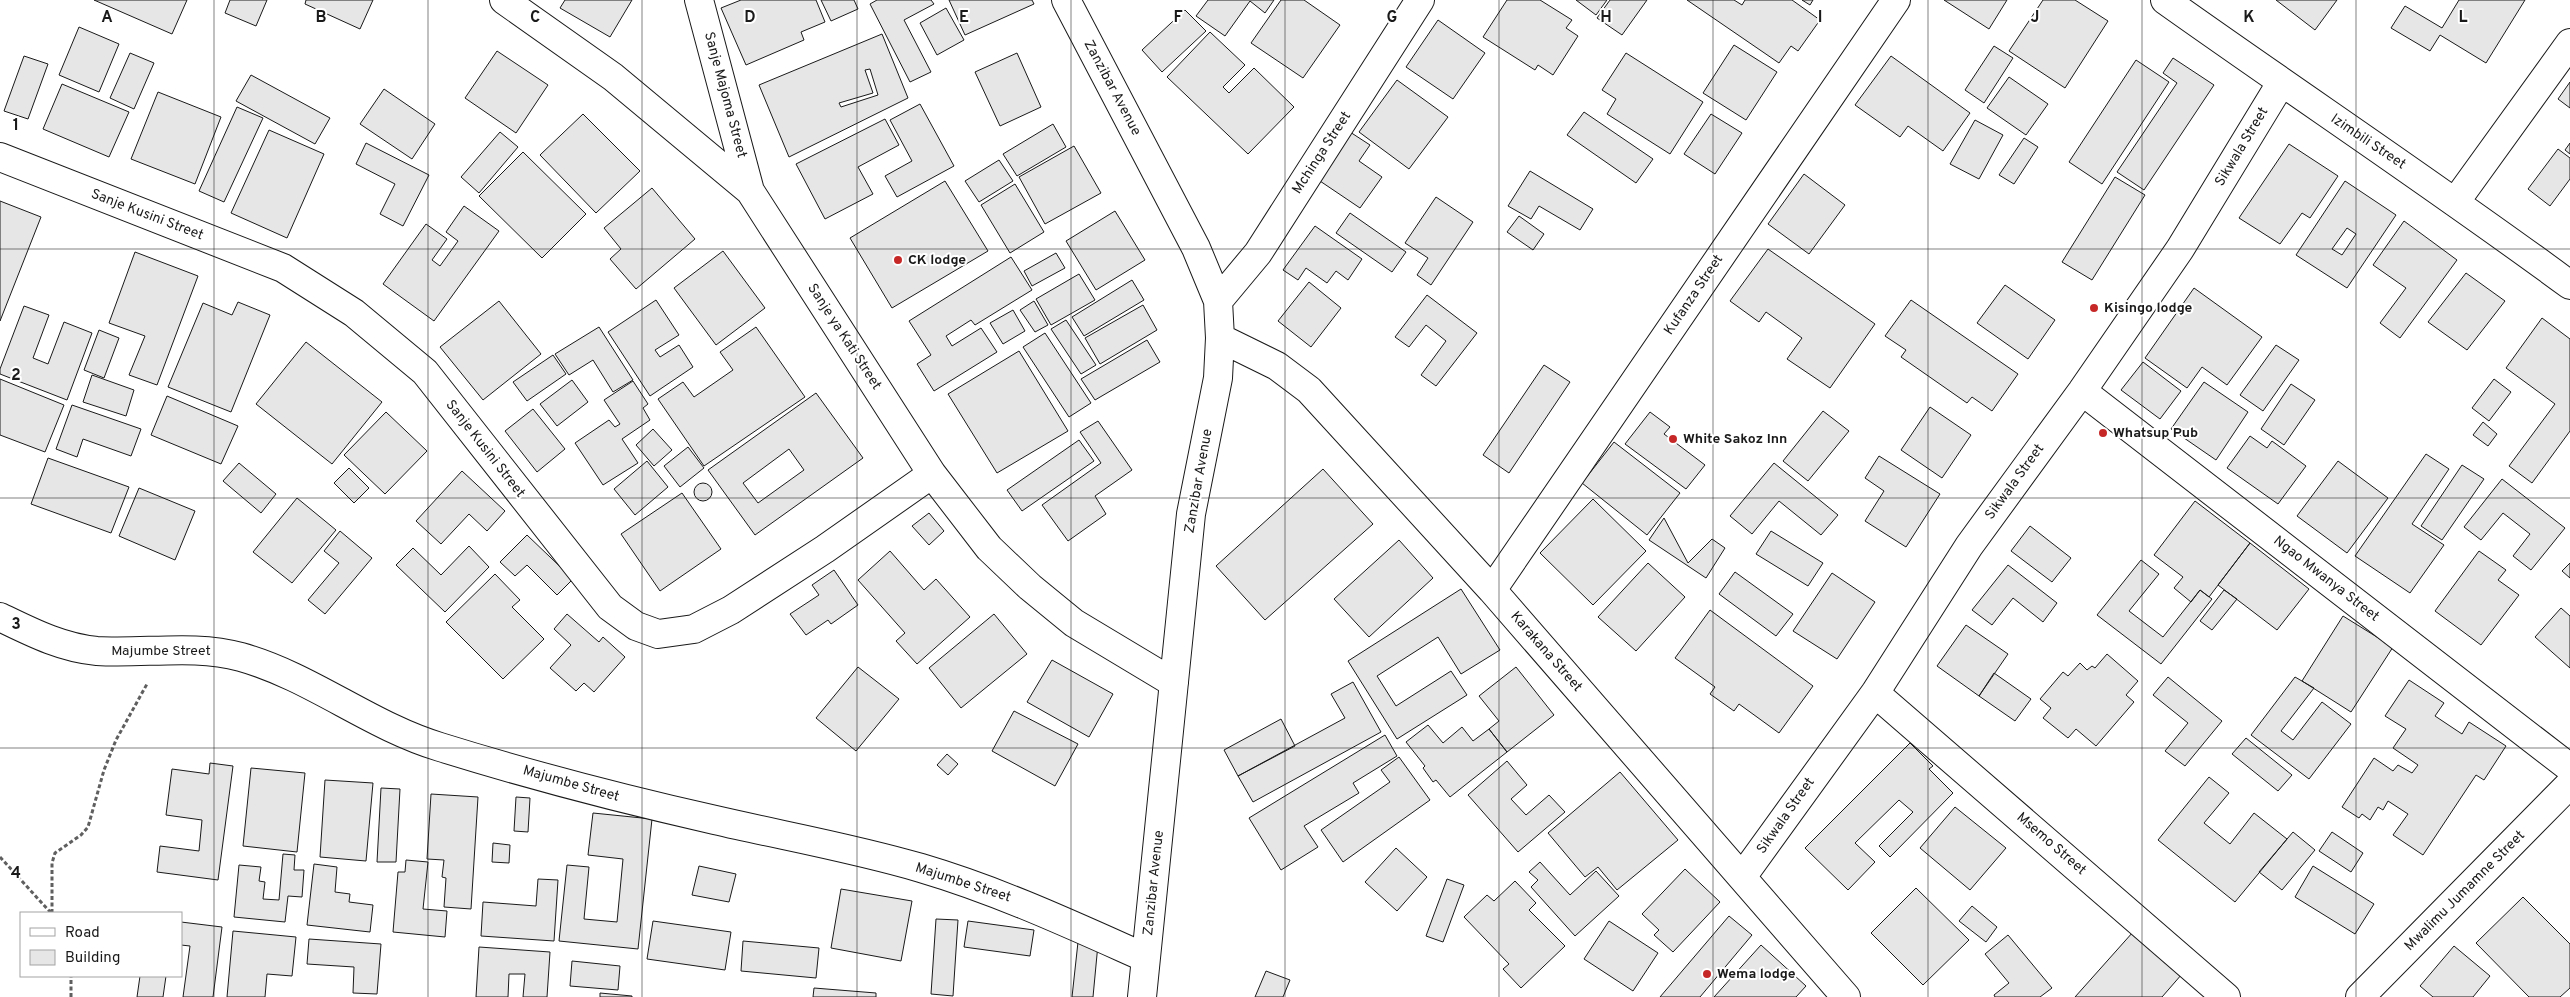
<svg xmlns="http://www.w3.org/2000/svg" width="2570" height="997" font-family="Overpass,sans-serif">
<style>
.building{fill:#e6e6e6;stroke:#1a1a1a;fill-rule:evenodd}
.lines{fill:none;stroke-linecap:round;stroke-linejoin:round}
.street-casing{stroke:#1a1a1a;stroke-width:30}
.path{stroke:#5f5f5f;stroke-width:3;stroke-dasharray:4 2.5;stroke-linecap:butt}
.street{stroke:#fff;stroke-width:28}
.grid{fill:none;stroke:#1a1a1a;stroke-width:1;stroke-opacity:0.55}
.poi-dot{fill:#c62828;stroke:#fff;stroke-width:2}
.labels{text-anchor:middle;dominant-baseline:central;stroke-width:4;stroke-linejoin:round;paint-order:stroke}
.street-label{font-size:14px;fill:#1a1a1a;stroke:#fff}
.poi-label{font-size:14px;font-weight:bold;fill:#1a1a1a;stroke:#fff;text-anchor:start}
.grid-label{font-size:16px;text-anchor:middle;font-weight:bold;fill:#1a1a1a;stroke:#fff;stroke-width:4;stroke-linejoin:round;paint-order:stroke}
</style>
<rect width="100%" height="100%" fill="#fff"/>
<!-- building -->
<path class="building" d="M94,0H187L172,34Z
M230,0H267L256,26L225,13Z
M306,0H373L360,29L305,4Z
M565,0H632L610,37L560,8Z
M741,0H816L825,22L801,32L804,40L746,65L721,8Z
M821,0H854L858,9L831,21Z
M877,0H931L934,4L904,20L931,72L910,82L870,4Z
M949,0H1032L1034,4L965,35Z
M1208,0H1274L1265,13L1250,1L1225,36L1196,16Z
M1281,0H1304L1340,25L1303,78L1251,43Z
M1507,0H1540L1572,20L1566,28L1578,36L1553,75L1538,65L1535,70L1483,37Z
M1576,0H1607L1596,15Z
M1610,0H1647L1622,35L1597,18Z
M1687,0H1734L1742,5L1745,0H1792L1820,20L1798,51L1791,46L1779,63Z
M1802,0H1813L1810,5Z
M1944,0H2007L1989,29Z
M2043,0H2075L2108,21L2065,88L2009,51Z
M2276,0H2337L2315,30Z
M2459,0H2525L2486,63L2440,35L2430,51L2391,28L2405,6L2442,28Z
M946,8L964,40L937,55L920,23Z
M1185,10L1206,31L1162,72L1142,50Z
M1438,20L1485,53L1453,99L1406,67Z
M79,27L119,44L99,92L59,75Z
M1210,32L1245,65L1223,87L1229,93L1254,68L1294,107L1248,154L1167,77Z
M882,34L908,98L789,157L759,85ZM870,69L878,95L841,107L839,103L873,93L865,70Z
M1734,45L1777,72L1746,120L1703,93Z
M1994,46L2013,58L1984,103L1965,90Z
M497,51L548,85L516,133L465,98Z
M130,53L154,63L134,109L110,98Z
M1017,53L1041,107L1000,126L975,72Z
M1626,53L1703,102L1670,154L1607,114L1616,99L1602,90Z
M24,56L48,64L28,119L4,111Z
M1891,56L1970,113L1943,151L1908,126L1900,137L1855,105Z
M2173,58L2214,85L2144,190L2117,172L2177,83L2163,73Z
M2136,60L2169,82L2102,184L2069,162Z
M251,75L330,118L315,144L236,101Z
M2009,77L2048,104L2026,135L1987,108Z
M1397,80L1448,117L1409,169L1359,132Z
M2570,82V108L2558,99Z
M62,84L129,112L109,157L43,129Z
M384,89L435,124L412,159L360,124Z
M158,92L221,117L195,184L131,159Z
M920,104L954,166L897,197L885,176L912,161L890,120Z
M237,107L263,118L224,202L199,191Z
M1584,112L1653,159L1636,183L1567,135Z
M583,114L640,171L596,213L540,155Z
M1711,114L1742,133L1715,174L1684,154Z
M885,119L899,145L858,167L873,194L825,219L796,164Z
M1975,120L2003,135L1979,179L1950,164Z
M1053,124L1066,147L1017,176L1003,154Z
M269,130L324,154L287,238L231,213Z
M500,132L518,147L479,193L461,177Z
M1350,132L1370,145L1359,161L1382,177L1360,208L1317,179Z
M2024,138L2038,147L2014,184L1999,175Z
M366,143L429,175L403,226L380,214L395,184L356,164Z
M2570,143V154L2565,150Z
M2289,144L2338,176L2310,218L2302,213L2280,244L2239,218Z
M1074,146L1101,193L1045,224L1019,177Z
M2558,149L2570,158V179L2550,206L2528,189Z
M523,152L586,214L542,258L479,196Z
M999,160L1013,181L979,202L965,181Z
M1530,171L1593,209L1580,230L1539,206L1531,219L1508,206Z
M1804,174L1845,205L1809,254L1768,224Z
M2115,177L2145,195L2092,280L2062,262Z
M945,181L988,251L892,308L850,238Z
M2345,181L2396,215L2347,288L2296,255ZM2347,228L2356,234L2342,255L2332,249Z
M1015,184L1044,232L1010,253L981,205Z
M652,188L695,239L636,289L610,259L621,249L604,228Z
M1436,197L1473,222L1431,285L1417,275L1428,258L1405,243Z
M0,201L41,217L0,321Z
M464,206L499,231L434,321L383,284L426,224L447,239L432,260L440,266L458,241L446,232Z
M1115,211L1145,260L1096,290L1066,241Z
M1350,213L1406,252L1392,272L1336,233Z
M1519,216L1544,234L1533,250L1507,232Z
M2404,221L2457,260L2400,338L2380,323L2406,288L2373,265Z
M1315,226L1362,259L1348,280L1336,271L1327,283L1306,268L1298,280L1283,270Z
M1768,249L1875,324L1830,388L1787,359L1802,338L1766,312L1759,322L1730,301Z
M723,251L765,308L716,345L674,288Z
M135,252L198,276L157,385L129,375L145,336L109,323Z
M1056,253L1065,268L1032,286L1024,271Z
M1011,257L1032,290L975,325L971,320L946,336L952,346L981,328L997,352L934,391L917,364L931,355L909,321Z
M2466,273L2505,301L2467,350L2428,322Z
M1079,274L1095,300L1051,325L1036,299Z
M1132,280L1144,300L1084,336L1072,317Z
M1309,282L1341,308L1311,347L1278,321Z
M2005,285L2055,320L2028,359L1977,323Z
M2194,288L2262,337L2227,385L2202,367L2187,388L2145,358Z
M1427,295L1477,333L1436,386L1421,375L1446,341L1426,325L1409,347L1395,337Z
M656,300L679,335L655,350L660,357L679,345L693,367L650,396L608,332Z
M1911,300L2018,374L1992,411L1972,397L1967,403L1901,357L1906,350L1885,336Z
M499,301L541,354L483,400L440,347Z
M1034,301L1048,325L1035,332L1020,310Z
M238,302L270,315L231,412L168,387L203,303L232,315Z
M1143,305L1157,330L1100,364L1085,338Z
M24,306L49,315L33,358L48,364L64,322L92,333L67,400L0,374V369Z
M1013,310L1025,331L1003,344L990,323Z
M2542,318L2570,339V431L2532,483L2509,466L2555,404L2506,368Z
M1066,320L1096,365L1081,374L1051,329Z
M599,327L633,380L613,392L593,360L569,375L555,354Z
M756,327L805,397L704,466L658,399L683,382L694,397L733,370L720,352Z
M99,330L119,338L104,378L84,370Z
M1045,333L1091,403L1069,417L1023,347Z
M1147,340L1160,362L1095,400L1081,379Z
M306,342L382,402L332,464L256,404Z
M2276,345L2299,360L2263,411L2240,395Z
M1019,351L1068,431L997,473L948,394Z
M553,355L566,374L527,401L513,382Z
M2143,362L2181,391L2160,419L2121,390Z
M1544,365L1570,382L1509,473L1483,455Z
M92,375L134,390L126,416L83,402Z
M0,379L64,405L45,452L0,435Z
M2494,379L2511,392L2489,421L2472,408Z
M572,380L588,402L557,426L540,404Z
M633,381L648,404L643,408L650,420L622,439L638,463L603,485L575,443L609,420L615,427L620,424L604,400Z
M2204,382L2248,412L2216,460L2171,429Z
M2291,384L2315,400L2284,445L2261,429Z
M816,393L863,458L755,535L708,470ZM789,449L804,470L758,503L743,483Z
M167,396L238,426L221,464L151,435Z
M72,405L141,429L131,456L83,439L77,457L56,449Z
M1930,407L1971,435L1942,478L1901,450Z
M533,409L565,449L537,472L505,431Z
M1823,411L1849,431L1808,481L1783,461Z
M386,412L427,451L385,494L344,455Z
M1650,412L1670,427L1664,434L1705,465L1686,489L1625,444Z
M1098,421L1132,470L1095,496L1106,514L1068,541L1042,505L1101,463L1080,432Z
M2483,422L2497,434L2488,446L2473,435Z
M653,429L672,450L654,466L636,445Z
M2250,436L2267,448L2272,441L2306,466L2278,504L2227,468Z
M1079,440L1094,461L1022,511L1007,490Z
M1614,442L1680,493L1647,535L1582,483Z
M688,447L704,468L680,487L664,466Z
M2426,454L2449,469L2412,524L2444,545L2410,593L2355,556Z
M1879,456L1940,494L1906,547L1865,521L1884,491L1865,478Z
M48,458L129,487L111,533L31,504Z
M647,461L668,487L635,515L614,489Z
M2338,461L2388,498L2347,553L2297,516Z
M239,463L276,494L261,513L223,481Z
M1774,463L1838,515L1821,535L1779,501L1752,534L1730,516Z
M2462,465L2484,479L2442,540L2421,526Z
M349,468L369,488L354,503L334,483Z
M1323,469L1373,524L1265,620L1216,566Z
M462,471L505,511L487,531L469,514L441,544L416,521Z
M2502,479L2565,528L2531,570L2513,556L2530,534L2503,513L2481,540L2464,527Z
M694 492a9 9 0 1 1 18 0a9 9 0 1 1-18 0Z
M139,488L195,511L175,560L119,536Z
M682,493L721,549L660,591L621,534Z
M297,498L336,530L292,583L253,552Z
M1593,499L1646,551L1593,605L1540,553Z
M2195,501L2250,543L2209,597L2200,590L2191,602L2174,588L2183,577L2154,555Z
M929,513L944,531L929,545L912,526Z
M1664,518L1688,563L1712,539L1725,548L1706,578L1649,540Z
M2030,526L2071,558L2052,582L2011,551Z
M340,531L372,558L325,614L308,600L339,563L324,551Z
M1771,531L1823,563L1808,586L1756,554Z
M527,535L573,579L557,595L527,565L515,576L500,562Z
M1399,540L1433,578L1369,637L1334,599Z
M2250,543L2309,589L2277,630L2218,585Z
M469,546L489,567L445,612L396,565L413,548L441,575Z
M890,551L924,590L936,579L970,617L917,664L896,641L905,633L858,580Z
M2479,551L2506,570L2498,580L2519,595L2481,645L2435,611Z
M2141,560L2159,574L2129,611L2163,637L2200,590L2212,599L2161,664L2097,615Z
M1648,563L1685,597L1636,651L1598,617Z
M2570,563V578L2562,571Z
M2008,565L2057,603L2043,622L2013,598L1992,625L1972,610Z
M834,570L858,605L831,624L828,620L806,635L790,614L819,595L812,585Z
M1735,572L1793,614L1776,636L1719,594Z
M1832,573L1875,602L1837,659L1793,631Z
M495,574L520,600L512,607L544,639L503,679L446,622Z
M1461,589L1500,650L1461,674L1438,637L1377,676L1396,706L1451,671L1467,695L1397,739L1348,661Z
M2224,590L2237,599L2212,630L2200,621Z
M2561,608L2570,616V668L2535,637Z
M1710,610L1813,686L1779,733L1739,704L1734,711L1710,694L1715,687L1675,658Z
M567,614L599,642L603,637L625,657L594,692L584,683L576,691L550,668L571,645L554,629Z
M994,614L1027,654L961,708L929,668Z
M2343,616L2393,647L2351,712L2302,681Z
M1966,625L2008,654L1979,696L1937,666Z
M2107,654L2138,681L2126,695L2134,702L2096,746L2076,729L2068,738L2043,718L2051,708L2040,699L2063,672L2068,676L2080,663L2087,670L2092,666L2095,668Z
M1052,660L1113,694L1089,737L1027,702Z
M858,667L899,699L856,751L816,718Z
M1516,667L1554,715L1507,752L1489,729L1499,721L1479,696Z
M1994,673L2031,699L2015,721L1979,696Z
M2168,677L2222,721L2185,766L2165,751L2188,723L2153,695Z
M2295,677L2314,688L2281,731L2293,740L2322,702L2351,724L2309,779L2251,735Z
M2409,680L2444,703L2435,716L2462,734L2469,722L2506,746L2484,780L2476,775L2423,855L2393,835L2408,814L2388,801L2383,810L2378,807L2370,820L2362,814L2359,818L2342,807L2374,758L2393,771L2398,765L2412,773L2418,765L2393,748L2406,729L2385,716Z
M1353,682L1381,732L1253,802L1238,776L1345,718L1331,694Z
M1014,711L1078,744L1055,786L992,751Z
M1281,719L1295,746L1238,776L1224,750Z
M1428,725L1443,743L1462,727L1473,741L1489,729L1507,752L1450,797L1436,780L1433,782L1423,768L1425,766L1406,742Z
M1385,735L1397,756L1353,783L1359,793L1304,826L1318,847L1281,870L1249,818Z
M2246,738L2292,775L2278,791L2232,754Z
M1910,743L1933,766L1929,769L1953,793L1890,857L1879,846L1913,812L1899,800L1855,843L1875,862L1848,890L1805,848Z
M947,754L958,764L948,775L937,765Z
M1399,757L1430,800L1343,862L1321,830L1390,782L1381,770Z
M1507,761L1527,785L1511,799L1526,815L1549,795L1565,812L1518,852L1468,795Z
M210,763L233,766L218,880L157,872L160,846L199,851L202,820L166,815L172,769L209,774Z
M251,768L305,773L297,852L243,846Z
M1620,772L1678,840L1617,890L1598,867L1585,877L1548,833Z
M2209,777L2229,793L2204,823L2230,844L2254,813L2287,839L2235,902L2158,840Z
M325,780L373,783L366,861L320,857Z
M381,788L400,789L396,862H377Z
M431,794L478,797L471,909L444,907L446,878L442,877L444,860L427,859Z
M516,797L530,798L528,832L514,831Z
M1955,807L2006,848L1970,890L1920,848Z
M593,813L652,819L638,949L559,941L567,865L589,867L584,919L617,922L623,859L588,855Z
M2293,832L2315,850L2282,890L2259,872Z
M2332,832L2363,853L2351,872L2319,851Z
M493,843L510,845L509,863L492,862Z
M1396,848L1427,877L1397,911L1365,882Z
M283,854L295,855L294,870H304L302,897L288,896L285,922L234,917L239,865L261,867L259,881L265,882L263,899L279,900Z
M406,860L428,862L423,909L447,911L445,937L393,932L398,872H405Z
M1540,862L1570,895L1596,871L1619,896L1575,936L1531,887L1538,880L1529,872Z
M314,864L337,867L335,892L350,894L349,902L373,905L370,932L307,925Z
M699,866L736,874L729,902L692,895Z
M2313,866L2374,904L2355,934L2295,897Z
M1685,869L1720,902L1673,952L1654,935L1659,930L1642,914Z
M538,879L558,880L554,941L481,936L483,902L536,906Z
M1447,879L1464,885L1443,942L1426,936Z
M1515,881L1536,903L1529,910L1565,946L1521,988L1503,969L1509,964L1464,917L1487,895L1494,901Z
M1916,888L1969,940L1923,985L1871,933Z
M841,889L912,901L901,961L831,948Z
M2523,897L2570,944V988L2560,997H2529L2476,943Z
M1972,906L1997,927L1986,942L1959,921Z
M1729,916L1752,935L1700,997H1660Z
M936,919L958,920L953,996L931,994Z
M653,921L731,932L725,970L647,959Z
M968,921L1034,930L1030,956L964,947Z
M1609,921L1658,953L1633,991L1584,959Z
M181,922L222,927L213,997H183L190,946L181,945Z
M233,931L296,937L292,976L267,974L265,997H227Z
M2133,932L2182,974L2162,997H2075Z
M2008,935L2052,988L2040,997H1995L1994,995L2009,983L1985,954Z
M309,939L381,944L377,994L353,993L354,967L307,964Z
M743,941L819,948L816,978L741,971Z
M1078,942L1098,944L1093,997H1072Z
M1761,945L1806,986L1796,997H1714Z
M2454,946L2490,976L2473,997H2433L2420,986Z
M479,947L550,952L547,997H523L525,974H509L508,997H476Z
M572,961L620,966L618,990L570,986Z
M1266,971L1290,980L1283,997H1255Z
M140,976H166L163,997H137Z
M814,988L876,993V997H813Z
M600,993L632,996V997H600Z"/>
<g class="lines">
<!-- street casing -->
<g class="street-casing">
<path id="street" d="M504,0L613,77L750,191L932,474L989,548L1030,587L1074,623L1174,683
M699,0L750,191
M1066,0L1196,248L1218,301L1220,338L1218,378L1191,514L1142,997
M2165,0C2300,96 2437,187 2570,285
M0,157L283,268L354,313L425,372L610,607L636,626L658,634L694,629L731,610L825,549L932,474
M2456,201L2570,43
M1218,301L1258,253L1420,0
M1220,338L1277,366L1309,390L1492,590L1846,997
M2082,391L2570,768
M1492,590L1896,0
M0,617C31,632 62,648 97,651C145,654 194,644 241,657C312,677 370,726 440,747C530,775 622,799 715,820C784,836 853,848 921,868C999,891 1072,925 1146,958
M1875,693L2226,997
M1742,877L1875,693L1969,546L2082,391L2180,249L2281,83
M2360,997L2570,784"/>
</g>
<!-- path -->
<path class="path" d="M0,857L51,913
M52,913V863L55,853L81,835L88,827L104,770L116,740L147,684
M71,997V976"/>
<!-- street -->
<use href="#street" class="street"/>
</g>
<!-- grid -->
<path class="grid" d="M214,0V997M428,0V997M642,0V997M857,0V997M1071,0V997M1285,0V997M1499,0V997M1713,0V997M1928,0V997M2142,0V997M2356,0V997M0,249H2570M0,498H2570M0,748H2570"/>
<!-- markers -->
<g class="poi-dot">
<circle cx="898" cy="260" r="5"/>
<circle cx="2094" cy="308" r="5"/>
<circle cx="2103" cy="433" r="5"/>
<circle cx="1673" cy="439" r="5"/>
<circle cx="1707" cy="974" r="5"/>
</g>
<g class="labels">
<!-- street labels -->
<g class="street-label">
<text transform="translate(1112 88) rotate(62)">Zanzibar Avenue</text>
<text transform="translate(725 95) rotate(75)">Sanje Majoma Street</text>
<text transform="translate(2368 142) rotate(34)">Izimbili Street</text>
<text transform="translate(2242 147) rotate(-59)">Sikwala Street</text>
<text transform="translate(1322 153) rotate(-57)">Mchinga Street</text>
<text transform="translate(147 215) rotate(21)">Sanje Kusini Street</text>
<text transform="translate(1694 295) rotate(-56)">Kufanza Street</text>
<text transform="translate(844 337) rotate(57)">Sanje ya Kati Street</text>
<text transform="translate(485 449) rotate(52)">Sanje Kusini Street</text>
<text transform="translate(1199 481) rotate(-80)">Zanzibar Avenue</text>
<text transform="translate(2015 482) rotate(-54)">Sikwala Street</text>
<text transform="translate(2326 579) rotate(38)">Ngao Mwanya Street</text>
<text x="161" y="651">Majumbe Street</text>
<text transform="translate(1546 652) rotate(49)">Karakana Street</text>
<text transform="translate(571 784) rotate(16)">Majumbe Street</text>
<text transform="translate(1786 816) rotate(-55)">Sikwala Street</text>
<text transform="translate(2051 844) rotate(41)">Msemo Street</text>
<text transform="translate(963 883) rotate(18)">Majumbe Street</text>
<text transform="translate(1154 883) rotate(-84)">Zanzibar Avenue</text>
<text transform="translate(2465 891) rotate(-45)">Mwalimu Jumamne Street</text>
</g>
<!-- poi labels -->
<g class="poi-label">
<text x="908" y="260">CK lodge</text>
<text x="2104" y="308">Kisingo lodge</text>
<text x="2113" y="433">Whatsup Pub</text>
<text x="1683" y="439">White Sakoz Inn</text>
<text x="1717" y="974">Wema lodge</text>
</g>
</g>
<g class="grid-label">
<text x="107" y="22">A</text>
<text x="321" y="22">B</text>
<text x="535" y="22">C</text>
<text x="750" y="22">D</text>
<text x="964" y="22">E</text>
<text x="1178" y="22">F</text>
<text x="1392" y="22">G</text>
<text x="1606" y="22">H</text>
<text x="1820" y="22">I</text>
<text x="2035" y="22">J</text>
<text x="2249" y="22">K</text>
<text x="2463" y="22">L</text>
<text x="16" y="130">1</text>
<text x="16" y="380">2</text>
<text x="16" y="629">3</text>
<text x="16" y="878">4</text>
</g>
<!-- legend -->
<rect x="20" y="912" width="162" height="65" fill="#ffffff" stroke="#a3a3a3"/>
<rect x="30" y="928" width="25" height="8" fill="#ffffff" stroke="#a3a3a3"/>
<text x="65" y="937" font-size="15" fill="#1a1a1a">Road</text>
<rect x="30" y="950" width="25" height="15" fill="#e6e6e6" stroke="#a3a3a3"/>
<text x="65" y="962" font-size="15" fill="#1a1a1a">Building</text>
</svg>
